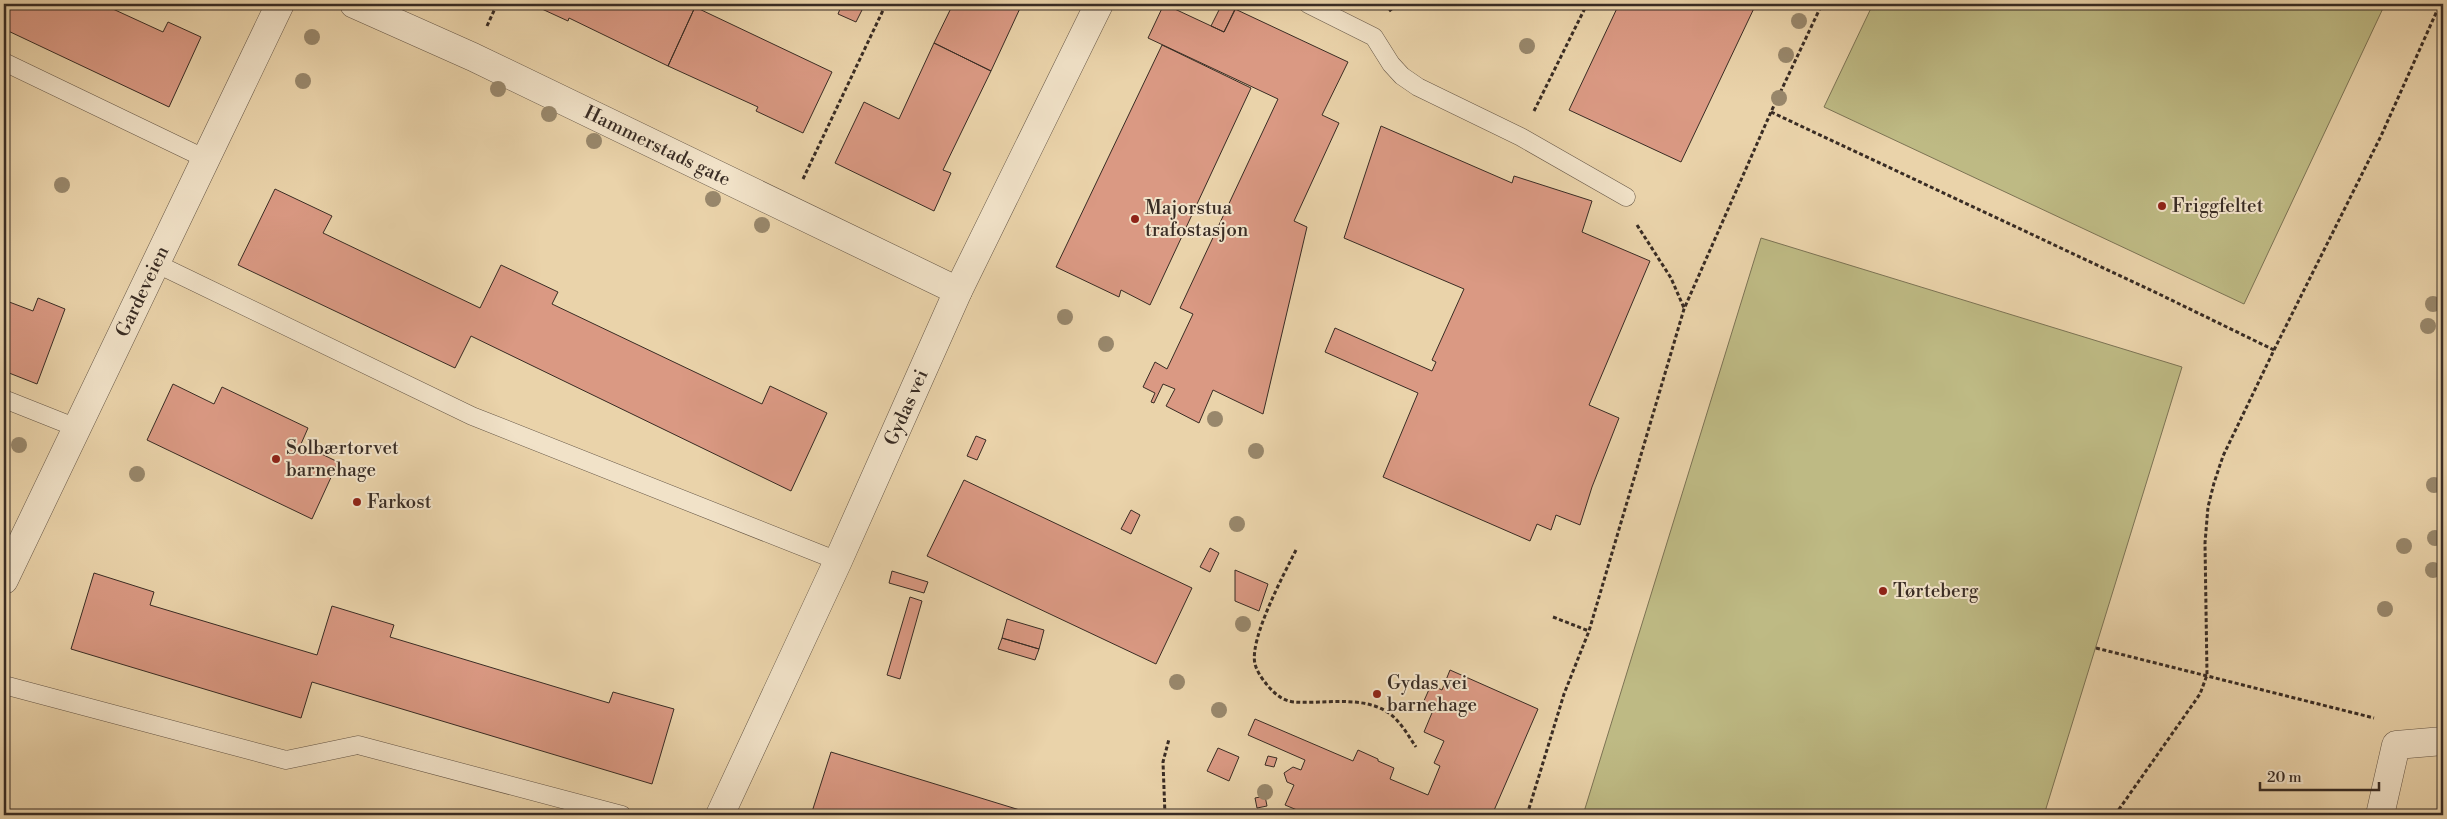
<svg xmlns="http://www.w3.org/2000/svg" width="2447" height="819" font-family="'Libre Bodoni',serif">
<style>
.green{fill:#beba84;stroke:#7c7354}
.building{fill:#da9983;stroke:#392c24}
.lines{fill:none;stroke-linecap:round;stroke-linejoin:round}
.service-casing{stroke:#655646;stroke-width:19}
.minor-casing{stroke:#655646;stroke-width:29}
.path{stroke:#392c24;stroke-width:3;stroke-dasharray:4 2.5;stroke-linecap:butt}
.service{stroke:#f1e2c8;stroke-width:18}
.minor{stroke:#f1e2c8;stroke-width:28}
.tree{fill:#98876b}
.poi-dot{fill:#8f2418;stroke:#f1e2c8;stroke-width:2}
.labels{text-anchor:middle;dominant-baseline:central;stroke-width:4;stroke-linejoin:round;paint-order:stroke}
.street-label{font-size:19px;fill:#392c24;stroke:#f1e2c8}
.poi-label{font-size:19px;fill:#392c24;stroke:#f1e2c8;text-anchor:start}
</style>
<rect width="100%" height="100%" fill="#ead3aa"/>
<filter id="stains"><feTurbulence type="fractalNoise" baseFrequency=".004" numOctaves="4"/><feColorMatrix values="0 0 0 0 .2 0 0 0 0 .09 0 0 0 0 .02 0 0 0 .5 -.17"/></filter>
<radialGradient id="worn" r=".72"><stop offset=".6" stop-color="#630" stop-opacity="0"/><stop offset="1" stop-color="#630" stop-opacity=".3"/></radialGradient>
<!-- green -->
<path class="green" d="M1873,4H2385L2244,304L1824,107Z
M1761,238L2182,367L2044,815H1583Z"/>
<!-- building -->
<path class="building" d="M4,4H102L163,32L168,22L201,37L169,107L4,29Z
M531,4H688L695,7L668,66L569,18L568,21Z
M842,4H865L856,22L838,14Z
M953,4H1022L991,71L934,43Z
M1164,4L1224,32L1235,9L1348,62L1322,115L1339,123L1294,221L1307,227L1263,414L1213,390L1199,423L1166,406L1175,389L1163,384L1154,403L1151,402L1155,393L1143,387L1155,362L1167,369L1193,314L1180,308L1278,99L1148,38Z
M1222,4H1238L1224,32L1211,26Z
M1619,4H1756L1681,162L1569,110Z
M695,7L832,72L803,133L756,111L758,107L668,66Z
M934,43L991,71L943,170L951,173L934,211L835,163L864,102L899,119Z
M1162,45L1251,88L1150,305L1121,290L1119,297L1056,267Z
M1381,126L1512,183L1514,176L1592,201L1582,232L1650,261L1589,405L1619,418L1592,487L1580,525L1556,515L1551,530L1537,524L1530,541L1383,477L1418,393L1325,352L1335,328L1432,371L1436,362L1432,360L1464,289L1344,238Z
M275,189L332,216L323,233L480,308L501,265L558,292L552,304L762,404L770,386L827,413L791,491L471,336L455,368L238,265Z
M38,298L65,309L37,384L4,371V300L33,311Z
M173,384L214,404L222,387L308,428L301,444L338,462L312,519L147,440Z
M976,436L986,440L977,460L967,456Z
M964,480L1192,588L1156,664L927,556Z
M1131,510L1140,515L1131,534L1121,529Z
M1210,548L1219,553L1210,572L1200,567Z
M1235,570L1268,584L1259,611L1235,601Z
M892,571L928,582L924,593L889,583Z
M94,573L154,592L150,605L317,655L332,606L394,625L390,637L609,703L613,692L674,709L652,784L312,682L301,718L71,649Z
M910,597L922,601L900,679L887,675Z
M1007,619L1044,630L1039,649L1002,638Z
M1002,638L1039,649L1035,660L998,649Z
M1450,670L1538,709L1492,815H1309L1285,805L1294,785L1287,782L1284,773L1293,767L1301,770L1305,760L1248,735L1255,719L1353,761L1358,750L1378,759V761L1394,768L1390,779L1428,795L1440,766L1434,763L1444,741L1424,732L1434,708L1423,703L1431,685L1442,690Z
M1218,748L1239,757L1229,781L1207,771Z
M831,752L1036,815H811Z
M1268,756L1277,758L1274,767L1265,765Z
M1265,796L1267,806L1257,808L1255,798Z"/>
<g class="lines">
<!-- service casing -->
<g class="service-casing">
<path id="service" d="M1308,4L1374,37L1391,64L1402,76L1418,87L1521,137L1626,197
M4,62L206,159
M155,263L472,416L838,561
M4,399L77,428
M4,685L286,760L358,745L622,815"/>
</g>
<!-- minor casing -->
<g class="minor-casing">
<g id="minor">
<path id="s1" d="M354,4L473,57L958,291"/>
<path id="s2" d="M4,580L280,4"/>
<path id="s3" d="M720,815L838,561L958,291L1099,4"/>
<path d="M2380,815L2396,745L2443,741"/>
</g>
</g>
<!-- path -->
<path class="path" d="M1389,11L1398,4
M487,26L497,4
M1534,111L1587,4
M1771,112L2161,295L2274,350
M803,179L886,4
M1637,225L1671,278L1684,308
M1296,550C1284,574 1249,639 1255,664C1257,672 1263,680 1268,686C1275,694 1283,701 1294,702C1322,704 1358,696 1384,710C1399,718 1407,734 1416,747
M1553,617L1589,631
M2096,648L2374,718
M1165,815L1163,762L1169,739
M1527,815L1564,694L1589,631L1684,309L1771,112L1822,4
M2115,815L2200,694L2207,675L2205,543L2208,507L2214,483L2223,456L2274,350L2381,136L2440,4"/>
<!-- service -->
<use href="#service" class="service"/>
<!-- minor -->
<use href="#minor" class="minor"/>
</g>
<!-- trees -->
<g class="tree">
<circle cx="1799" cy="21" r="8"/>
<circle cx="312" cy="37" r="8"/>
<circle cx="1527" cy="46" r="8"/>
<circle cx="1786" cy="55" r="8"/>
<circle cx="303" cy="81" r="8"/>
<circle cx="498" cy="89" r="8"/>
<circle cx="1779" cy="98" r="8"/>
<circle cx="549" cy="114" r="8"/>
<circle cx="594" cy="141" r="8"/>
<circle cx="62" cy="185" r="8"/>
<circle cx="713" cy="199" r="8"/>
<circle cx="762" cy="225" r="8"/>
<circle cx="2433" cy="304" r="8"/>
<circle cx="1065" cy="317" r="8"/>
<circle cx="2428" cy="326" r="8"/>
<circle cx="1106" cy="344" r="8"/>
<circle cx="1215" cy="419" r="8"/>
<circle cx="19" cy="445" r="8"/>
<circle cx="1256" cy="451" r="8"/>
<circle cx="137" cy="474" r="8"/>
<circle cx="2434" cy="485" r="8"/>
<circle cx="1237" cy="524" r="8"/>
<circle cx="2435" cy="538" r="8"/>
<circle cx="2404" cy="546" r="8"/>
<circle cx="2433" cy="570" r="8"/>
<circle cx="2385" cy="609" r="8"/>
<circle cx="1243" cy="624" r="8"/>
<circle cx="1177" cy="682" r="8"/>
<circle cx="1219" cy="710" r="8"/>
<circle cx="1265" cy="792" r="8"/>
</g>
<!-- markers -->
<g class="poi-dot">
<circle cx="2162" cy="206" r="5"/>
<circle cx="1135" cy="219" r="5"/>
<circle cx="276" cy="459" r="5"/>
<circle cx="357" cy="502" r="5"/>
<circle cx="1883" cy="591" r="5"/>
<circle cx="1377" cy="694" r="5"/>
</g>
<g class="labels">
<!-- street labels -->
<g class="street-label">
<text stroke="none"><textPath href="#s1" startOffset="335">Hammerstads gate</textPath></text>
<text stroke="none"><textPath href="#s2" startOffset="320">Gardeveien</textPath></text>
<text stroke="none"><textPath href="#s3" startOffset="448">Gydas vei</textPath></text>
</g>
<!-- poi labels -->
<g class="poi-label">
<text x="2172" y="206">Friggfeltet</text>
<text x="1145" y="208">Majorstua<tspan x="1145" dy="22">trafostasjon</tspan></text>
<text x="286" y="448">Solbærtorvet<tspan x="286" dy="22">barnehage</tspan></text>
<text x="367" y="502">Farkost</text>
<text x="1893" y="591">Tørteberg</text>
<text x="1387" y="683">Gydas vei<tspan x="1387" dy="22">barnehage</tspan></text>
</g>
</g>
<!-- margin -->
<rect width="2447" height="819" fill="none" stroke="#ead3aa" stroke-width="20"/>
<rect x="5" y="5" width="2437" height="809" fill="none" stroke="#392c24" stroke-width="2.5"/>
<rect x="10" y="10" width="2427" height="799" fill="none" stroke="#392c24"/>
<!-- scale -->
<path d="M2260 782v8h119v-8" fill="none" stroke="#392c24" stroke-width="2.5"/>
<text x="2267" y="782" font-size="15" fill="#392c24" stroke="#f1e2c8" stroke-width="4" paint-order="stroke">20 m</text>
<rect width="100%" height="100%" filter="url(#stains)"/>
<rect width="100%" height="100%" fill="url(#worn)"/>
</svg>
